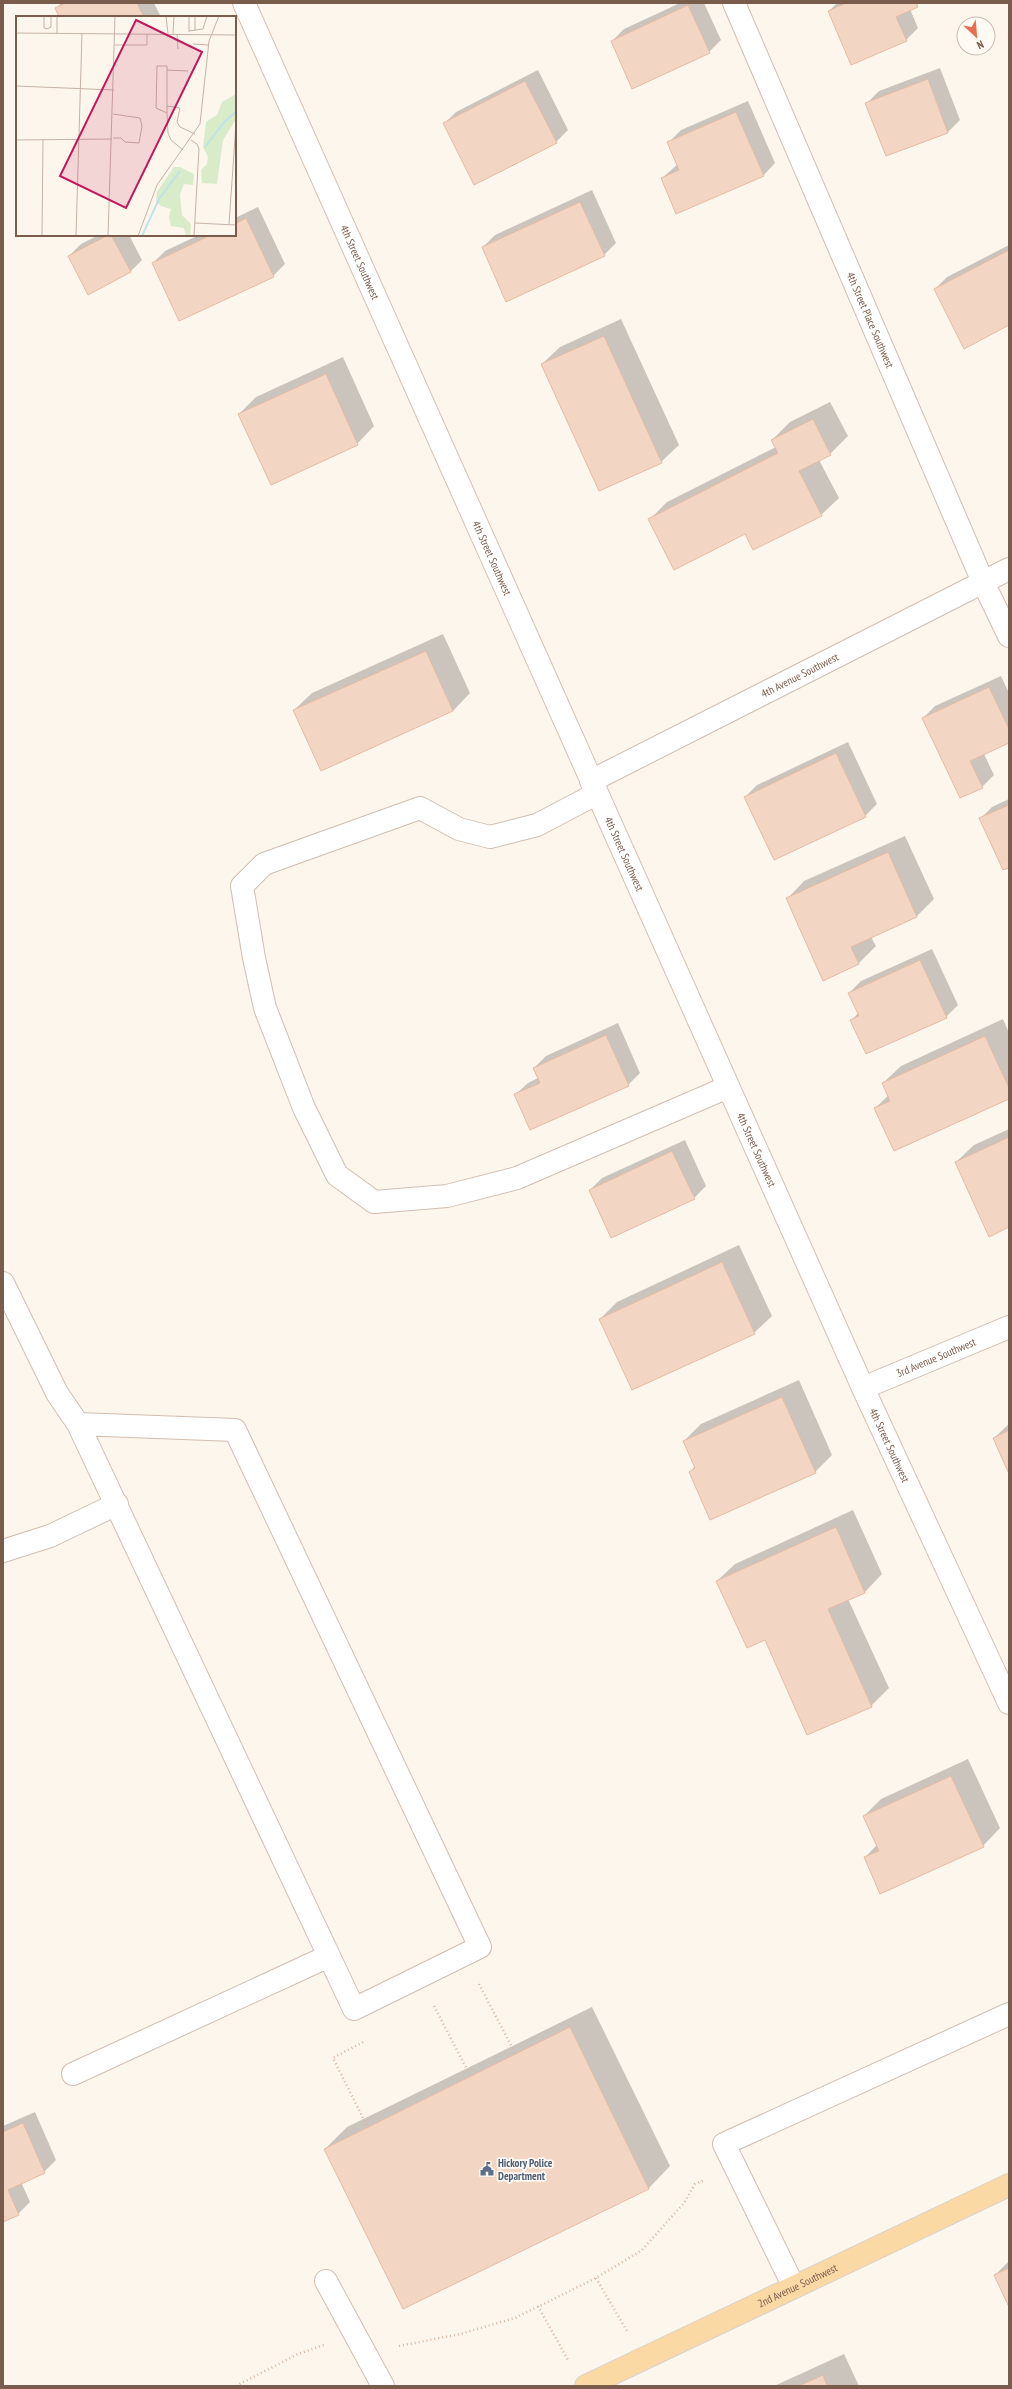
<svg xmlns="http://www.w3.org/2000/svg" width="1012" height="2389" font-family="'PT Sans Narrow',sans-serif">
<style>
.shadow{fill:#0003}
.building{fill:#f3d5c3;stroke:#e6bba3}
.lines{fill:none;stroke-linecap:round;stroke-linejoin:round}
.service-casing{stroke:#d1beb0;stroke-width:24}
.minor-casing{stroke:#d1beb0;stroke-width:24}
.secondary-casing{stroke:#d6c0b0;stroke-width:24}
.primary-casing{stroke:#dad1cd;stroke-width:24}
.path{stroke:#d9b8a5;stroke-width:2.5;stroke-dasharray:1 3;stroke-linecap:butt}
.service{stroke:#fff;stroke-width:22}
.minor{stroke:#fff;stroke-width:22}
.secondary{stroke:#fff;stroke-width:22}
.primary{stroke:#fbd9a5;stroke-width:22}
.labels{text-anchor:middle;dominant-baseline:central;stroke-width:3.5;stroke-linejoin:round;paint-order:stroke}
.street-label{font-size:11px;fill:#7a5c4d;stroke:#fffaf3}
.service-label{font-size:11px;font-weight:bold;fill:#4e5e75;stroke:#fffaf3;text-anchor:start}
.inset-river{fill:none;stroke:#bfe3e8;stroke-width:2}
.inset-road{fill:none;stroke:#c5b3a7;stroke-width:1}
.view{fill:#c2185b;fill-opacity:0.15;stroke:#c2185b;stroke-width:2}
.inset-edge{fill:none;stroke:#7a5c4d;stroke-width:2}
</style>
<rect width="100%" height="100%" fill="#fdf6ec"/>
<!-- shadow -->
<path class="shadow" d="M61,3H154L161,17H60L56,9Z
M680,3H704L721,40L709,52L612,41L624,29Z
M837,3H920L910,9L918,28L906,40L829,11Z
M940,68L960,120L948,132L886,155L867,103L879,91Z
M538,70L568,130L556,142L444,124L456,112Z
M748,101L775,163L763,176L662,178L678,164L669,142L681,130Z
M592,190L616,243L604,255L483,247L495,235Z
M258,207L285,264L273,276L153,263L165,251L199,235H235V218Z
M99,235H129L142,260L130,272L69,256L81,244Z
M1009,245V324L935,289L947,277Z
M621,319L679,445L661,462L542,364L560,347Z
M343,357L374,426L357,444L239,414L256,397Z
M830,402L848,436L830,454L819,460L839,498L821,515L746,532L650,519L667,502L776,447L772,440L790,422Z
M443,634L470,693L453,711L294,710L312,693Z
M1001,676L1009,693V742L984,754L994,775L982,787L923,718L935,706Z
M848,742L877,804L865,816L774,859L745,797L757,785Z
M1009,799V866L980,819L992,807Z
M905,836L934,899L916,917L871,937L876,946L858,964L787,899L804,881Z
M932,949L958,1005L946,1017L851,1021L858,1013L849,993L861,981Z
M1003,1019L1009,1033V1098L875,1108L889,1095L883,1083L901,1066Z
M618,1023L640,1073L628,1085L515,1095L528,1083L538,1078L534,1068L546,1056Z
M1009,1129V1226L956,1162L974,1145Z
M685,1140L706,1186L694,1198L590,1190L602,1178Z
M739,1245L772,1316L754,1333L600,1319L617,1302Z
M799,1380L832,1455L815,1472H690L695,1466L684,1441L701,1424Z
M1009,1424V1472L994,1438Z
M853,1510L882,1574L865,1592L848,1599L889,1688L871,1706L808,1734L765,1639L717,1581L735,1564Z
M968,1759L1000,1828L983,1846L865,1857L877,1845L864,1816L881,1799Z
M592,2007L670,2166L649,2188L404,2308L325,2149L347,2127Z
M35,2112L56,2160L44,2172L21,2182L30,2202L18,2214L3,2221V2126Z
M1009,2261V2304L995,2275Z
M844,2354L859,2386H774Z"/>
<!-- building -->
<path class="building" d="M66,3H137L144,17H59L55,8Z
M846,3H916L918,7L896,17L907,41L851,65L828,11Z
M688,5L710,53L632,89L611,41Z
M928,79L948,133L886,156L865,103Z
M525,81L557,143L474,185L443,123Z
M736,112L764,176L676,214L661,178L679,170L667,142Z
M580,202L605,256L506,302L482,247Z
M246,218L274,277L179,321L152,263L211,235H235V224Z
M108,235H111L131,272L88,295L68,256Z
M1009,250V325L964,349L934,289Z
M604,336L662,463L599,491L541,364Z
M326,374L358,445L271,485L238,414Z
M813,419L831,455L799,471L822,516L753,550L745,534L674,570L648,519L778,453L771,440Z
M426,651L453,711L321,771L293,710Z
M989,687L1009,729V743L970,761L983,788L960,798L922,718Z
M836,753L866,817L774,860L744,797Z
M1009,805V868L1003,870L979,818Z
M888,852L917,917L851,947L859,964L823,981L786,898Z
M920,960L947,1018L866,1054L850,1020L859,1016L848,993Z
M606,1035L629,1086L530,1130L514,1094L540,1083L533,1068Z
M985,1036L1009,1088V1099L894,1151L874,1108L890,1101L882,1083Z
M1009,1137V1227L989,1237L955,1162Z
M672,1151L695,1199L611,1238L589,1190Z
M722,1262L755,1334L632,1390L599,1319Z
M782,1397L816,1473L710,1520L689,1472L695,1468L683,1441Z
M1009,1430V1474L993,1438Z
M836,1527L865,1593L828,1609L872,1707L807,1735L765,1640L747,1648L716,1581Z
M951,1776L984,1847L880,1894L864,1857L879,1851L863,1816Z
M570,2027L649,2189L403,2309L324,2149Z
M23,2123L45,2173L8,2190L19,2215L3,2222V2132Z
M1009,2268V2307L994,2275Z
M823,2375L827,2386H799Z"/>
<g class="lines">
<!-- service casing -->
<g class="service-casing">
<path id="service" d="M596,794L537,825L490,837L459,829L420,808L264,864L242,886L254,958L265,1008L304,1108L337,1175L374,1202L447,1196L517,1178L728,1087
M3,1283L57,1393L78,1424L354,2009L480,1947L235,1430L78,1424
M3,1551L50,1536L117,1504
M73,2074L329,1956
M326,2281L383,2386
M794,2287L724,2144L1009,2014"/>
</g>
<!-- minor casing -->
<g class="minor-casing">
<g id="minor">
<path id="s1" d="M734,3L983,582L1009,636"/>
<path id="s2" d="M591,781L1009,569"/>
<path id="s3" d="M863,1388L1009,1327"/>
</g>
</g>
<!-- secondary casing -->
<g class="secondary-casing">
<g id="secondary">
<path id="s4" d="M244,3L863,1388L1009,1703"/>
</g>
</g>
<!-- primary casing -->
<g class="primary-casing">
<g id="primary">
<path id="s5" d="M586,2386L1009,2185"/>
</g>
</g>
<!-- path -->
<path class="path" d="M479,1984L516,2055
M434,2006L471,2077
M363,2042L333,2058L368,2128
M596,2278L627,2331
M538,2306L568,2360
M399,2346L460,2334L515,2318L596,2278L642,2250L684,2203L695,2184L704,2180
M236,2386L298,2354L324,2345"/>
<!-- service -->
<use href="#service" class="service"/>
<!-- minor -->
<use href="#minor" class="minor"/>
<!-- secondary -->
<use href="#secondary" class="secondary"/>
<!-- primary -->
<use href="#primary" class="primary"/>
</g>
<!-- icons -->
<defs>
<g id="civic-bare" transform="scale(1.08)"><path d="M-.6-6.5H3V-4.5H.6V-3L4-1V1h2V6H-6V1h2V-1L-.6-3ZM-1.2 2.5V6h2.4V2.5Z" fill="#5c6f8a" stroke="#fffaf3" stroke-width="2.5" paint-order="stroke"/></g>
</defs>
<g fill-rule="evenodd">
<use href="#civic-bare" x="487" y="2169"/>
</g>
<g class="labels">
<!-- street labels -->
<g class="street-label">
<text stroke="none"><textPath href="#s4" startOffset="284">4th Street Southwest</textPath></text>
<text stroke="none"><textPath href="#s1" startOffset="345">4th Street Place Southwest</textPath></text>
<text stroke="none"><textPath href="#s4" startOffset="608">4th Street Southwest</textPath></text>
<text stroke="none"><textPath href="#s2" startOffset="234">4th Avenue Southwest</textPath></text>
<text stroke="none"><textPath href="#s4" startOffset="932">4th Street Southwest</textPath></text>
<text stroke="none"><textPath href="#s4" startOffset="1256">4th Street Southwest</textPath></text>
<text stroke="none"><textPath href="#s3" startOffset="79">3rd Avenue Southwest</textPath></text>
<text stroke="none"><textPath href="#s4" startOffset="1580">4th Street Southwest</textPath></text>
<text stroke="none"><textPath href="#s5" startOffset="234">2nd Avenue Southwest</textPath></text>
</g>
<!-- service labels -->
<g class="service-label">
<text x="498" y="2163">Hickory Police<tspan x="498" dy="13">Department</tspan></text>
</g>
</g>
<!-- overview -->
<g transform="translate(16 16)">
<rect width="220" height="220" fill="#fdf6ec"/>
<path d="M220,78V103L207,124L201,168L186,167L185,154L191,148L192,141L187,131L190,106L201,99L206,86ZM158,151H164L178,158L177,169L168,168L164,178L166,199L175,208L174,220H170L168,212L155,210L153,201L155,193L145,190L140,185L141,176Z" fill="#d8ecc9"/>
<path class="inset-river" d="M189,131L209,105L220,96M126,220L143,183L164,155"/>
<path class="inset-road" d="M28,0V12L31,13L35,11V0M150,0L152,18M173,15L187,13L191,0M179,15V0M173,16V0M0,17L220,19M41,17V0M157,18L158,0M161,18L162,33M177,28L193,29M99,29H131V18M151,54L172,55M0,70L98,74M151,90L164,92L161,106L164,111L179,118M151,97V50H141L140,92L151,97L152,117L155,124L167,134M97,122H105L109,126L123,127L126,110L124,102L97,98M0,124L96,123M175,124L181,128L183,133L178,220M179,207L220,209M213,208L220,108M26,220L27,124M60,220L66,17M92,220L99,0M122,220L141,169L184,108L193,25L203,0"/>
<path class="view" d="M120,4L186,36L110,192L44,160Z"/>
<rect width="220" height="220" class="inset-edge"/>
</g>
<!-- border -->
<rect width="1012" height="2389" fill="none" stroke="#7a5c4d" stroke-width="8"/>
<!-- north arrow -->
<g transform="translate(976 36) rotate(154)"><circle r="19" fill="#fffaf3" stroke="#cabbb1"/>
<path d="M0-3L7 15L0 10L-7 15Z" fill="#e76f51"/>
<text y="-6" font-size="11" font-weight="bold" text-anchor="middle" fill="#7a5c4d">N</text>
</g>
</svg>
